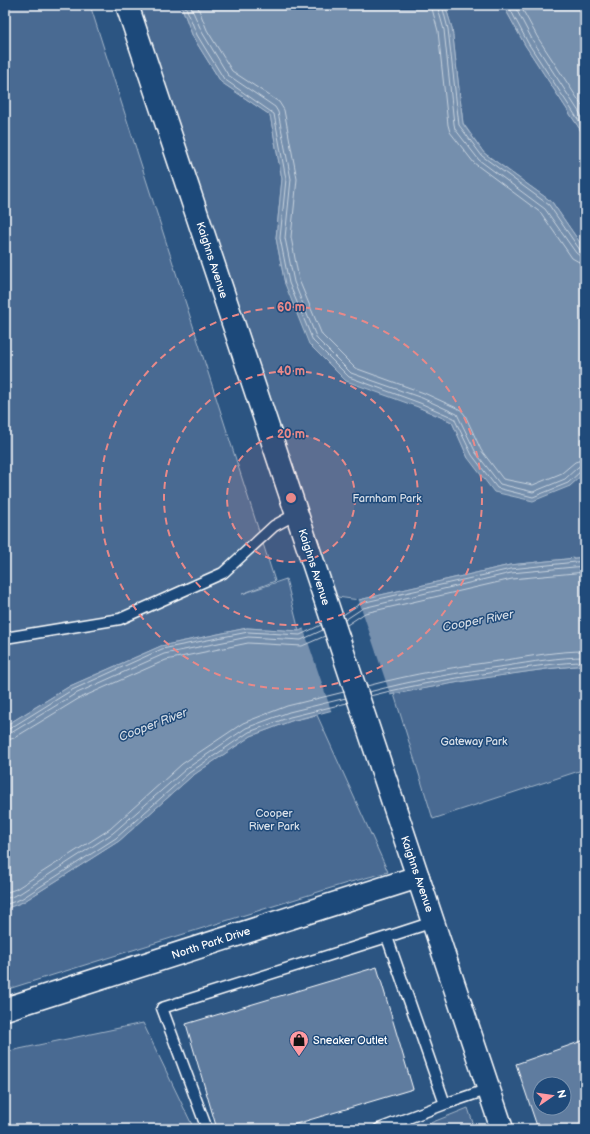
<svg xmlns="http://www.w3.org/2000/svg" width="590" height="1134" font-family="'Balsamiq Sans',sans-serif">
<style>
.green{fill:#486b92;stroke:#a4b5c8}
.water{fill:#748fad;stroke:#acbcce}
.pier{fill:#2c5582}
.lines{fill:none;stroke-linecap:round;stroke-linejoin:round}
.shore{stroke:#c7d2de;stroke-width:1}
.building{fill:#5e7c9f;stroke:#fff;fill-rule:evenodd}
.service-casing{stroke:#fff;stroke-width:13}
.tertiary-casing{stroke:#fff;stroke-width:25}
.secondary-casing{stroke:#fff;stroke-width:25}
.service{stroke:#1f4a7a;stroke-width:10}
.tertiary{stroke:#1f4a7a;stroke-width:22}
.secondary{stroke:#1f4a7a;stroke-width:22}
.ring{fill:none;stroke:#e88989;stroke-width:2;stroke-dasharray:7 5}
.labels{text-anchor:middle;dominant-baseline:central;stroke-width:3;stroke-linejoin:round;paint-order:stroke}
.street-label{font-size:11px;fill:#fff;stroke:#1f4a7a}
.park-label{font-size:11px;fill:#dae1e9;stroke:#1f4a7a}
.poi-label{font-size:11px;fill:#fff;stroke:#1f4a7a;text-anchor:start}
.water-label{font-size:12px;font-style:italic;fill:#d5dde6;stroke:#1f4a7a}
.centre{fill:#e88989;stroke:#1f4a7a;stroke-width:2}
.ring-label{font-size:12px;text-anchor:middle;font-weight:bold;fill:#e88989;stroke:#1f4a7a;stroke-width:3;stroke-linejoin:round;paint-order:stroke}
</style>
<rect width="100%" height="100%" fill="#2c5582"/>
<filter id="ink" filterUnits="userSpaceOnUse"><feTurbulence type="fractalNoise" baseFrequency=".025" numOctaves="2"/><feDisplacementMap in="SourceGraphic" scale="8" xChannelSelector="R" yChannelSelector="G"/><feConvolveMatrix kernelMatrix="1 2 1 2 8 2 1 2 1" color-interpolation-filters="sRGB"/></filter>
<g filter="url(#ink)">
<!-- green -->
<path class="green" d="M5,5H90L275,581L242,594L286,579L299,631L247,628L161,646L70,686L5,726Z
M127,5H181L193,37L221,82L270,115L282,179L276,238L285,284L418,407L452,422L468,458L570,486L585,472V557L510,565L359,600L323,595Z
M445,5H503L525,45L585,137V250L552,202L484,153L463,123L452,28Z
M585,665V769L433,819L394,694C457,682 520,671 585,665Z
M317,715L388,872L347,883L5,990V909L23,902L119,841L192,776L251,736L291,721Z
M143,1023L194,1129H5V1052Z
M468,1108L475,1129H429L428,1124Z"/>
<!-- water -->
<path class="water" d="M181,5H445L452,28L463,124L484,153L552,202L585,250V472L570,486L533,501L494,492L468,458L452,422L418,407L346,381L309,344L285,284L276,238L282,179L270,115L221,82L193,37Z
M503,5H585V137L525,45Z
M585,557V665L546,669L471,680L394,694L291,721L251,736L192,776L119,841L23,902L5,909V726L70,686L161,646L247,628L299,631L338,613L359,600L510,565Z"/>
<!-- pier -->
<path class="pier" d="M358,598L391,697L332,713L303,627L337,611Z"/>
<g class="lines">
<!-- shore -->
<path class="shore" d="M185,5L197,35L224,79L274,114L286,179L280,238L289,283L313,341L349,377L420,403L454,418L472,455L497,488L533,497L568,483L581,471L585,470
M190,5L202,32L228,75L275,107L278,112L291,179L285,238L294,282L317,339L351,373L422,398L457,414L476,453L500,484L533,492L565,479L578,467L585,465
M197,5L207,30L232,71L279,102L284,110L297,179L291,237L299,280L322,335L355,368L424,393L461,410L465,415L481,450L503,479L533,485L562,473L575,462L585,459
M431,5L438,31L448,125L450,132L474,163L541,213L572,258L579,262L585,263
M437,5L444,30L454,124L455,129L479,160L545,209L576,253L580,256L585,257
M442,5L448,29L459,125L482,156L549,205L580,250L585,252
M508,5L528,43L585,130
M514,5L533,41L585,121
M520,5L538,38L585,110
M343,615L361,603L511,569L585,561
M345,620L363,608L511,573L585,566
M347,625L365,613L512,579L585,572
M367,686C412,674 459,666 506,660C532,656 558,651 585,651
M369,692C414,680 460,672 506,666C532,662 559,657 585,657
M370,696C416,684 462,677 509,670C534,667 560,662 585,662
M5,729H9L72,690L162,649L248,632L300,635L321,625
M5,735L11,733L75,694L164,654L248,637L301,640L323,630
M5,741L14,738L78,699L166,660L248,643L302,646L325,636
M5,893L16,889L110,829L182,764L243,723L287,706L344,692
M5,899L19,894L113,833L186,769L246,728L289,712L346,698
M5,905L21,899L116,838L189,773L249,732L290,717L347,703"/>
</g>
<!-- building -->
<path class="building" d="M377,967L413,1089L279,1129H217L186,1024Z
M585,1040V1129H538L516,1064ZM540,1084H564V1108H540Z"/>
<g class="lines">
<!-- service casing -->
<g class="service-casing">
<path id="service" d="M5,638L120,619L223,573L274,526L296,514
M387,937L433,922
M445,1104L489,1089
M207,1129L162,1008L387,937L445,1104L379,1129"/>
</g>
<!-- tertiary casing -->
<g class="tertiary-casing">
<path id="tertiary" d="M5,1009L418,877"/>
</g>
<!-- secondary casing -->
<g class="secondary-casing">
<path id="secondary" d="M127,5L502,1129"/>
</g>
<!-- service -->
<use href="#service" class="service"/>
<!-- tertiary -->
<use href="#tertiary" class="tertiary"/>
<!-- secondary -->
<use href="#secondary" class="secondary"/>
</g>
</g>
<!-- distance rings -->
<circle cx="291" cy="498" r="64" fill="#e88989" fill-opacity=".12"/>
<g class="ring">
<circle cx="291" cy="498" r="64"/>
<circle cx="291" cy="498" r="127"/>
<circle cx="291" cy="498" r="191"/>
</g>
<!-- icons -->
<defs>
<g id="shop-pin" transform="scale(1)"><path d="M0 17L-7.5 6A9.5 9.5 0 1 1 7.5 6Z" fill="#ff9aa2" stroke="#1f4a7a"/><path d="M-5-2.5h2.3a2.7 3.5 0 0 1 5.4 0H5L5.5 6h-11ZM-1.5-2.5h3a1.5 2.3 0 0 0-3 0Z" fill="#111"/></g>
</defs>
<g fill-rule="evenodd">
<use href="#shop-pin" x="299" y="1040"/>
</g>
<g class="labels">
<!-- street labels -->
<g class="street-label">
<text transform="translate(212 260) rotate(72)">Kaighns Avenue</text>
<text transform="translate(314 567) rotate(72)">Kaighns Avenue</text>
<text transform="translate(417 874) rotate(71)">Kaighns Avenue</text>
<text transform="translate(211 943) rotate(-18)">North Park Drive</text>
</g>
<!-- park labels -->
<g class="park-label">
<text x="387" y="498">Farnham Park</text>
<text x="474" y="741">Gateway Park</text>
<text x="274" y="813">Cooper<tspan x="274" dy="13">River Park</tspan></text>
</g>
<!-- poi labels -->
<g class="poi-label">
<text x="313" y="1040">Sneaker Outlet</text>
</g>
<!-- water labels -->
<g class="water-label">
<text transform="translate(478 621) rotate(-11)">Cooper River</text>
<text transform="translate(153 725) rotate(-21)">Cooper River</text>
</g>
</g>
<circle cx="291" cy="498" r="6" class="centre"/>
<g class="ring-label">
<text x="291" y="311">60 m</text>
<text x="291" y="375">40 m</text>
<text x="291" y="438">20 m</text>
</g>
<!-- margin -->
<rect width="590" height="1134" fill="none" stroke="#1f4a7a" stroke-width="20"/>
<rect x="10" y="10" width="570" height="1114" fill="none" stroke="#fff" stroke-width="1.5" filter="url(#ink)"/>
<!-- north arrow -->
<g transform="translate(552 1096) rotate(77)"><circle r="19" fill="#1f4a7a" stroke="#7992af"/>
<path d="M0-3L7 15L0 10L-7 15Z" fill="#ff9aa2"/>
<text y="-6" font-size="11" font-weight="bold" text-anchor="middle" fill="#ffffff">N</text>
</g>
</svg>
